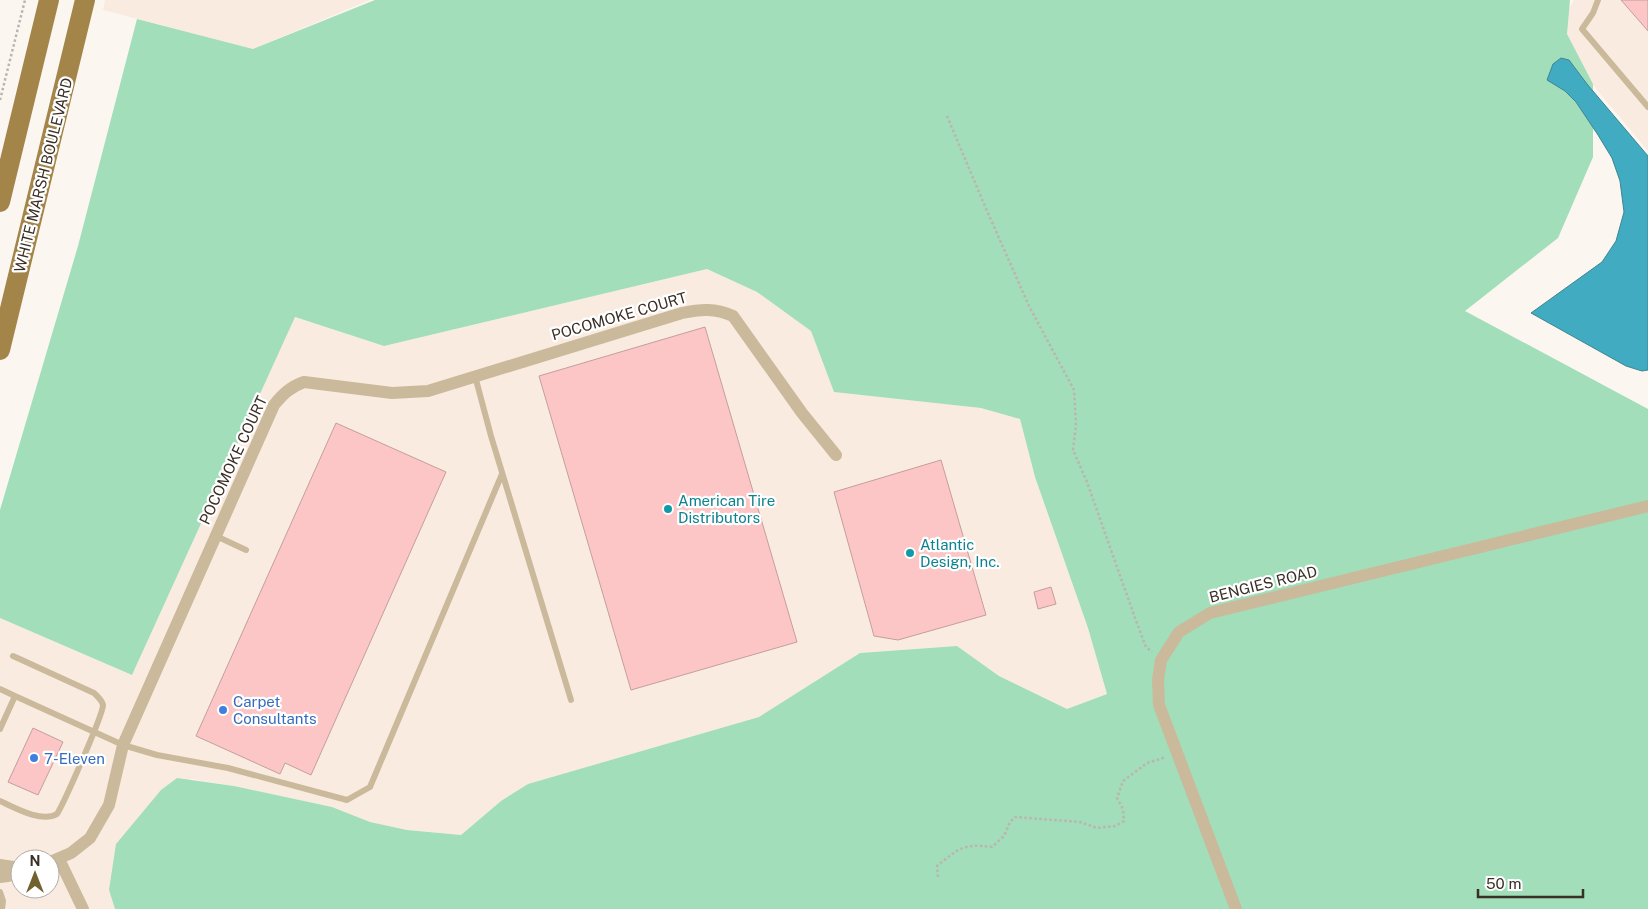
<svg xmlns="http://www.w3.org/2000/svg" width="1648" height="909" font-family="'Public Sans',sans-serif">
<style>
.built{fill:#faebe0;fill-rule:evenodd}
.green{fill:#a1deb9}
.water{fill:#40abc1;stroke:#3e8692}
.building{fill:#fbc6c5;stroke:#c49e9d}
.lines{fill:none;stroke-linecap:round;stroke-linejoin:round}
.path{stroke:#bcb4ae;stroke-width:2.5;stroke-dasharray:2.5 2.5;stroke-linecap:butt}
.lane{stroke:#caba9b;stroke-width:6}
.street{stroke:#caba9b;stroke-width:12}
.primary{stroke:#a3854a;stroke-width:20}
.culture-dot{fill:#0f9aa8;stroke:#fff;stroke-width:2}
.shop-dot{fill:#3f7fe0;stroke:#fff;stroke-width:2}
.labels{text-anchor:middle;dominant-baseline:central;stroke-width:4.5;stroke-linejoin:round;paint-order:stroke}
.street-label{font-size:15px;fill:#3a2f26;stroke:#fff}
.culture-label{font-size:15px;fill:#0d838f;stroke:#fff;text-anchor:start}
.shop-label{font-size:15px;fill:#366cbe;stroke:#fff;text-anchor:start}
</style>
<rect width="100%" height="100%" fill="#fcf6f1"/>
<!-- built -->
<path class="built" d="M105,0H370L253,49L103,10Z
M1574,0H1648V151L1553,37Z
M707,269L757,292L811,331L834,392L981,408L1020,419L1035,477L1088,628L1107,694L1067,709L999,676L957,646L860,653L759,717L528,784L501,801L461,835L407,830L370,822L332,807L234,786L191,779L109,890L115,909H0V618L132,675L294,317L384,346ZM20,859H50V889H20Z"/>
<!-- green -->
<path class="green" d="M375,0H1570L1567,34L1593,84V157L1558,238L1465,311L1648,409V909H115L109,890L116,844L161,790L177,778L234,786L332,807L370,822L407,830L461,835L501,801L528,784L759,717L860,653L957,646L999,676L1067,709L1107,694L1088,628L1035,477L1020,419L981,408L834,392L811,331L757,292L707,269L384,346L295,317L132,675L0,618V510L78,246L137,19L253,49Z"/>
<!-- water -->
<path class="water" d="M1561,58L1569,60L1587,84L1648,156V370L1642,371L1626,366L1531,313L1602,262L1616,241L1624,212L1620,181L1612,158L1598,135L1576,102L1565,91L1547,80L1553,64Z"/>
<!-- building -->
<path class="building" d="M1621,0H1648V31Z
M705,327L797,642L631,690L539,376Z
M336,423L446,472L311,775L285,763L280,774L196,736Z
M941,460L986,615L898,640L874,636L834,492Z
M1051,587L1056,604L1038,609L1034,592Z
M33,728L63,742L38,795L8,782Z"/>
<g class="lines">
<!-- path -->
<path class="path" d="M0,100L25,0
M947,116L984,204L1029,306L1074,390L1076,425L1073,450L1087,482L1135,618L1146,647L1152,652
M938,877L937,866C958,849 963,843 992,847L1004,836L1010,822L1015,817L1080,822L1097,828L1115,826L1124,821L1123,809L1117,798L1123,781L1147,763L1166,757"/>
<!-- lane -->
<path class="lane" d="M1598,0L1593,13L1582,29L1648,107
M475,376L491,436L571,700
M216,536L246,550
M0,689L15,696
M0,729L15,696L123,745L157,755L228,768L347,800L370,787L502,474
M0,801C15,808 42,823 57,814C64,803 103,715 103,705C102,700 97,696 94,693L13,656
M0,892L3,901L2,909"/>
<!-- street -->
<path class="street" d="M59,859L83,909
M50,862L71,853L90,838L109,805L123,745L274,405C283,394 290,387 304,382L392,393L428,391L682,313C701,309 715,308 733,316L802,413L836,455
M0,865L20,868
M0,877L8,876L20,873
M1236,909L1159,705L1158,680L1161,660L1179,632L1210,613L1648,506"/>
<!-- primary -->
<path class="primary" d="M0,202L49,0
M0,350L85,0"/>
</g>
<!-- markers -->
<g class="culture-dot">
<circle cx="668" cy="509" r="5"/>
<circle cx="910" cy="553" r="5"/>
</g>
<g class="shop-dot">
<circle cx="223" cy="710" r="5"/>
<circle cx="34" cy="758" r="5"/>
</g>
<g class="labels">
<!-- street labels -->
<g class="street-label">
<text transform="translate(43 175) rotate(-76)">WHITE MARSH BOULEVARD</text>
<text transform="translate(619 316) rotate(-16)">POCOMOKE COURT</text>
<text transform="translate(233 460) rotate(-65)">POCOMOKE COURT</text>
<text transform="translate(1263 584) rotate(-14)">BENGIES ROAD</text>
</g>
<!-- culture labels -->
<g class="culture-label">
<text x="678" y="500">American Tire<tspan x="678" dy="17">Distributors</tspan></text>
<text x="920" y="544">Atlantic<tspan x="920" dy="17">Design, Inc.</tspan></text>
</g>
<!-- shop labels -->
<g class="shop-label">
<text x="233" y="701">Carpet<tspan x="233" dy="17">Consultants</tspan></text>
<text x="44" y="758">7-Eleven</text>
</g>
</g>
<!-- north arrow -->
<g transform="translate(35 874)"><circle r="24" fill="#ffffff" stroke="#b0aca8"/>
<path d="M0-4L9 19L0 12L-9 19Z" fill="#70612e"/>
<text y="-8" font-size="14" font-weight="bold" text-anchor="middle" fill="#3a2f26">N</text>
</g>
<!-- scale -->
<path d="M1478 889v8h105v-8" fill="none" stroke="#3a2f26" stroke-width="2.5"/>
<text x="1486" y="889" font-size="15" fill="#3a2f26" stroke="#ffffff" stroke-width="4" paint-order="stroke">50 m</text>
</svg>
